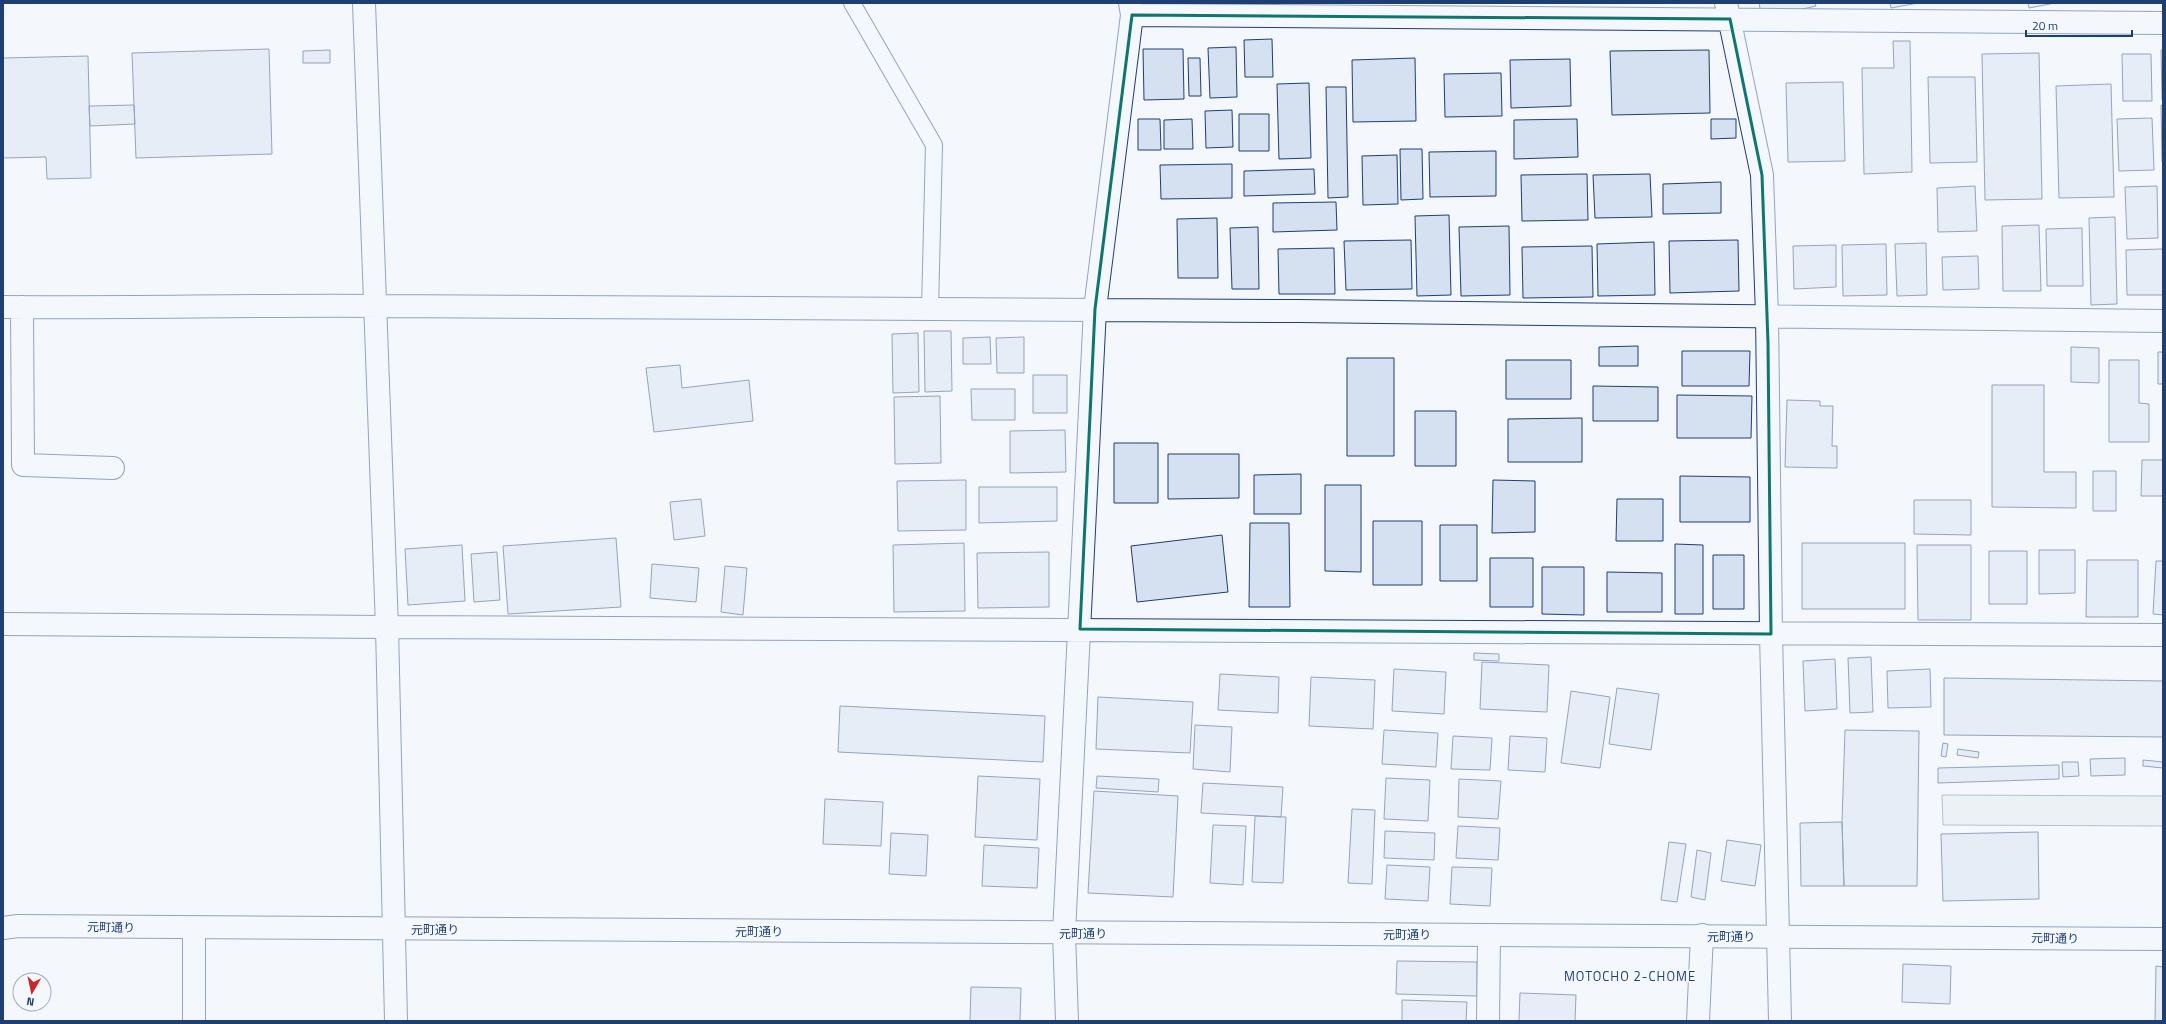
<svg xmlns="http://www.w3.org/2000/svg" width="2166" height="1024" font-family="'Titillium Web','Noto Sans JP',sans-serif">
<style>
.parking{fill:#e3e8f0;stroke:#687fa3}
.building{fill:#d5e0f0;stroke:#1d3f73}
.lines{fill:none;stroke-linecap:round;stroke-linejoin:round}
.lane-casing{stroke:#1d3f73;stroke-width:18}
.street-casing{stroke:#1d3f73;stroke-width:24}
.secondary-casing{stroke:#1d3f73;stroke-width:24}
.lane{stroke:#f4f7fb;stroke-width:16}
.street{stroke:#f4f7fb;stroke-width:22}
.secondary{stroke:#f4f7fb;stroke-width:22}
.marked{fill:none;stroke:#0f766e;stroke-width:3;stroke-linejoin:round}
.labels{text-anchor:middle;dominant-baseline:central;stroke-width:3;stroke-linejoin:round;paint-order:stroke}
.street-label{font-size:12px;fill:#1d3f73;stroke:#f4f7fb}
.neighbourhood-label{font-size:13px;letter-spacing:1px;fill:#1d3f73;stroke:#f4f7fb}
</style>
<rect width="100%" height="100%" fill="#f4f7fb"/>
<!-- parking -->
<path class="parking" d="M1942,795L2163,796V826L1943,825Z"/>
<!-- building -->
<path class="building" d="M1759,3H1815L1816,6L1762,18Z
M1890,3H1918L1891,8Z
M2028,3H2055L2029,8Z
M1272,39L1273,77H1245L1244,40Z
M1893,41H1910L1912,172L1864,174L1862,68H1894Z
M1236,47L1237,97L1210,98L1208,48Z
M269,49L272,154L136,158L132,53Z
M1143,49H1183L1184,99L1144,100Z
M330,50V63H303V51Z
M1709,50L1710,113L1612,115L1610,51Z
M2161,50H2163V99L2162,100Z
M2039,53L2042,199L1985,200L1982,54Z
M2122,54H2151L2152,101H2123Z
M88,56L91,178L47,179L46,157L3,158V58Z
M1188,58H1200L1201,96H1189Z
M1415,58L1416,121L1353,122L1352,60Z
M1570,59L1571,106L1511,108L1510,60Z
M1501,73L1502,116L1445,117L1444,74Z
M1928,77H1975L1977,162L1930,163Z
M1843,82L1845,161L1788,162L1786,83Z
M1309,83L1311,158L1279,159L1277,84Z
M2111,84L2114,197L2059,198L2056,86Z
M1326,87H1346L1348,197L1328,198Z
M134,105L135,124L90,126L89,106Z
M2161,105H2163V162H2162Z
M1232,110L1233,147L1206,148L1205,111Z
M1239,114H1269V151H1239Z
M2152,118L2154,170L2119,171L2117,119Z
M1138,119H1160L1161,150H1138Z
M1192,119L1193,149H1164V120Z
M1577,119L1578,157L1514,159V120Z
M1711,119H1736V138L1711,139Z
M1400,149H1422L1423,199L1401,200Z
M1496,151V196L1430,197L1429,152Z
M1397,155L1398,204L1363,205L1362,156Z
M1232,164V198L1161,199L1160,165Z
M1314,169L1315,194L1244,196V171Z
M1587,174L1588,220L1522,221L1521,175Z
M1650,174L1652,217L1595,218L1593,175Z
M1721,182V213L1663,214V184Z
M1975,186L1977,231L1938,232L1937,188Z
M2157,186L2158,238L2127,239L2125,187Z
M1336,202L1337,230L1273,232V203Z
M1449,215L1451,295L1417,296L1415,216Z
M2115,217L2117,304L2091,305L2089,218Z
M1217,218L1218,278H1178L1177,219Z
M2039,225L2041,291H2003L2002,226Z
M1509,226L1510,295L1461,296L1459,227Z
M1258,227L1259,289H1232L1230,228Z
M2082,228L2083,286H2047L2046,229Z
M1411,240L1412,289L1346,290L1344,241Z
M1738,240L1739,291L1670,293L1669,241Z
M1654,242L1655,295L1598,296L1597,244Z
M1926,243L1927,295L1897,296L1895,244Z
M1886,244L1887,295L1843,296L1842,245Z
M1836,245V287L1794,289L1793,246Z
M1592,246L1593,297L1523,298L1522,247Z
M1334,248L1335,294H1279L1278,249Z
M2163,249V295H2127L2126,250Z
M1978,256L1979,289L1943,290L1942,257Z
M924,331H951L952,391L925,392Z
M918,333L919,392L893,393L892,334Z
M990,337L991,364H963V338Z
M1024,337V373H997L996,338Z
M1638,346V366H1599V347Z
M2071,347L2099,348V383L2071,382Z
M1682,351H1750L1749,386H1682Z
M2158,352H2163V384H2158Z
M1347,358H1394V456H1347Z
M1506,360H1571V399H1506Z
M2109,360H2139V403L2149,404V442H2109Z
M680,365L682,388L749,380L753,421L654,432L646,368Z
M1033,375H1067V413H1033Z
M1992,385H2044V472H2076V508L1992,507Z
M1593,386L1658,387V421H1593Z
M971,389H1015V420H972Z
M1677,395L1752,396L1751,438H1677Z
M940,396L941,463L895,464L894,397Z
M1787,400L1820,401V406H1833L1832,446H1837V468L1785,467Z
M1415,411H1456V466H1415Z
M1582,418V462H1508V419Z
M1065,430L1066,472L1010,473V431Z
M1114,443H1158V503H1114Z
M1168,454H1239V498L1168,499Z
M2142,460H2163V496H2141Z
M2093,471H2116V511H2093Z
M1301,474V514H1254V475Z
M1680,476L1750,477V522H1680Z
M966,480V530L898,531L897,481Z
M1493,480L1535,481V532L1492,533Z
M1325,485H1361V572L1325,571Z
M979,487H1057V521L979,523Z
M701,499L705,536L674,540L670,502Z
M1617,499H1663V541H1616Z
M1914,500H1971V535L1914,534Z
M1373,521H1422V585H1373Z
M1250,523H1289L1290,607H1249Z
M1440,525H1477V581H1440Z
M1222,535L1228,592L1137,602L1131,546Z
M616,538L621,607L508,614L503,546Z
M964,543L965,611L894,612L893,545Z
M1802,543H1905V609H1802Z
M1675,544L1703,545V614H1675Z
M462,545L465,601L408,605L405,549Z
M1917,545H1971V620H1918Z
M2039,550H2075V593L2039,594Z
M1989,551H2027V604H1989Z
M497,552L500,600L474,602L471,554Z
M1049,552V607L978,608L977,553Z
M1713,555H1744V609H1713Z
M1490,558H1533V607H1490Z
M2087,560H2138V617H2086Z
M2156,561H2163V615L2153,614Z
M652,564L699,568L696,602L650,598Z
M725,566L747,568L743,615L721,612Z
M1542,567H1584V615L1542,614Z
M1607,572L1662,573V612H1607Z
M1474,653L1499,654V661L1474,660Z
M1871,657L1873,712L1850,713L1848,658Z
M1835,659L1837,709L1805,711L1803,661Z
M1482,662L1549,665L1547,712L1480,709Z
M1394,669L1446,672L1444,714L1392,711Z
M1930,669L1931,707L1888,708L1887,671Z
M1220,674L1279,677L1278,713L1218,710Z
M1311,677L1375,680L1373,729L1309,726Z
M1944,678L2163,681V737L1944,735Z
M1617,688L1659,694L1651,750L1609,744Z
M1571,691L1610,697L1600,768L1561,763Z
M1098,697L1193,702L1190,753L1096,749Z
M840,706L1045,716L1043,762L838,752Z
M1195,725L1232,727L1230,772L1193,769Z
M1384,730L1438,733L1436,767L1382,764Z
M1845,730L1919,731L1917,886H1844L1842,822Z
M1453,736L1492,738L1490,770L1451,769Z
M1510,736L1547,738L1545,772L1508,770Z
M1943,743L1948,744L1946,757L1941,756Z
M1958,749L1979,752L1978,758L1957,755Z
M2125,758V775L2091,776L2090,759Z
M2143,760L2163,762V768L2143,766Z
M2062,762H2078L2079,776L2063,777Z
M2059,765V779L1938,783V768Z
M978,776L1040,779L1037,840L975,837Z
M1097,776L1159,779L1158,792L1096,788Z
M1386,778L1430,780L1428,821L1384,819Z
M1459,779L1501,781L1498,819L1458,817Z
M1203,783L1283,787L1281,817L1201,813Z
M1094,791L1178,796L1173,897L1088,893Z
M825,799L883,802L881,846L823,844Z
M1352,809L1375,810L1372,884L1348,883Z
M1255,816L1286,817L1283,883L1252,882Z
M1842,822L1844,886H1801L1800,823Z
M1213,825L1246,826L1243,885L1210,883Z
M1458,826L1500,828L1498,860L1456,858Z
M1385,831L1435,833L1434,860L1384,858Z
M2038,832L2039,899L1943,901L1941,834Z
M891,833L928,835L926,876L889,874Z
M1727,840L1761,845L1755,886L1721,881Z
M1669,842L1686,844L1677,902L1661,900Z
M984,845L1039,848L1037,888L982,886Z
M1697,850L1711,853L1705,900L1691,897Z
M1387,865L1430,867L1428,901L1385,899Z
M1452,867L1492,868L1490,906L1450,904Z
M1397,961L1477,962V996L1396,994Z
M1903,964L1951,966L1950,1004L1902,1002Z
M2156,966L2163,967V1021H2155Z
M971,987L1021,988L1020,1021H970Z
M1520,993L1576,995L1575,1021H1519Z
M1402,1000L1467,1002L1466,1021H1402Z"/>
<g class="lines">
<!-- lane casing -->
<g class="lane-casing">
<path id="lane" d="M852,3L934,145L930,309"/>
</g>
<!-- street casing -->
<g class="street-casing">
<path id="street" d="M364,3L387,627L396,1021
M1726,3L1762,175L1767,315L1771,634L1780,1021
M1132,15L2163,23
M3,307C130,308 256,305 383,306C976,308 1570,312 2163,321
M22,307L23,465L113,468
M3,624L387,627L2163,635
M194,1021V928
M1067,1021L1064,933L1095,309L1132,15L1130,3
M1488,1021L1489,935
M1698,1021L1702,935"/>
</g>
<!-- secondary casing -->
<g class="secondary-casing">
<path id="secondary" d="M3,928L18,926L2163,939"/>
</g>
<!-- lane -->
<use href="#lane" class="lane"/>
<!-- street -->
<use href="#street" class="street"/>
<!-- secondary -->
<use href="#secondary" class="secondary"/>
</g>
<!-- marked area -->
<path d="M0 0H2166V1024H0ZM1132,15L1730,19L1762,175L1768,343L1771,634L1080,629L1095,309Z" fill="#f4f7fb" fill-opacity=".55" fill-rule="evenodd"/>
<path class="marked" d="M1132,15L1730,19L1762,175L1768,343L1771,634L1080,629L1095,309Z"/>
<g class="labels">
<!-- street labels -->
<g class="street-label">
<text transform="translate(111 927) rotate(1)">元町通り</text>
<text x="435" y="929">元町通り</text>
<text x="759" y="931">元町通り</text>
<text x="1083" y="933">元町通り</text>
<text x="1407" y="934">元町通り</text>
<text x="1731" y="936">元町通り</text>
<text transform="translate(2055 938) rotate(1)">元町通り</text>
</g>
<!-- neighbourhood labels -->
<g class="neighbourhood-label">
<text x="1630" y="976">MOTOCHO 2-CHOME</text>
</g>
</g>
<!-- border -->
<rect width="2166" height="1024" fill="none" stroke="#1d3f73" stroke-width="8"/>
<!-- north arrow -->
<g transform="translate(32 992) rotate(189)"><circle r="19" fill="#f4f7fb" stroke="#9eadc5"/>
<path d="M0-3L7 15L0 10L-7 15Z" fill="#c62828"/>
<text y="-6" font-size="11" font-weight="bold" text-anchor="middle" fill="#1d3f73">N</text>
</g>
<!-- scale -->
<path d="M2026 30v6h106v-6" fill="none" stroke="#1d3f73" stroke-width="2"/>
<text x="2032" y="30" font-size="12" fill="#1d3f73" stroke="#f4f7fb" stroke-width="3" paint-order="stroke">20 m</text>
</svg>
